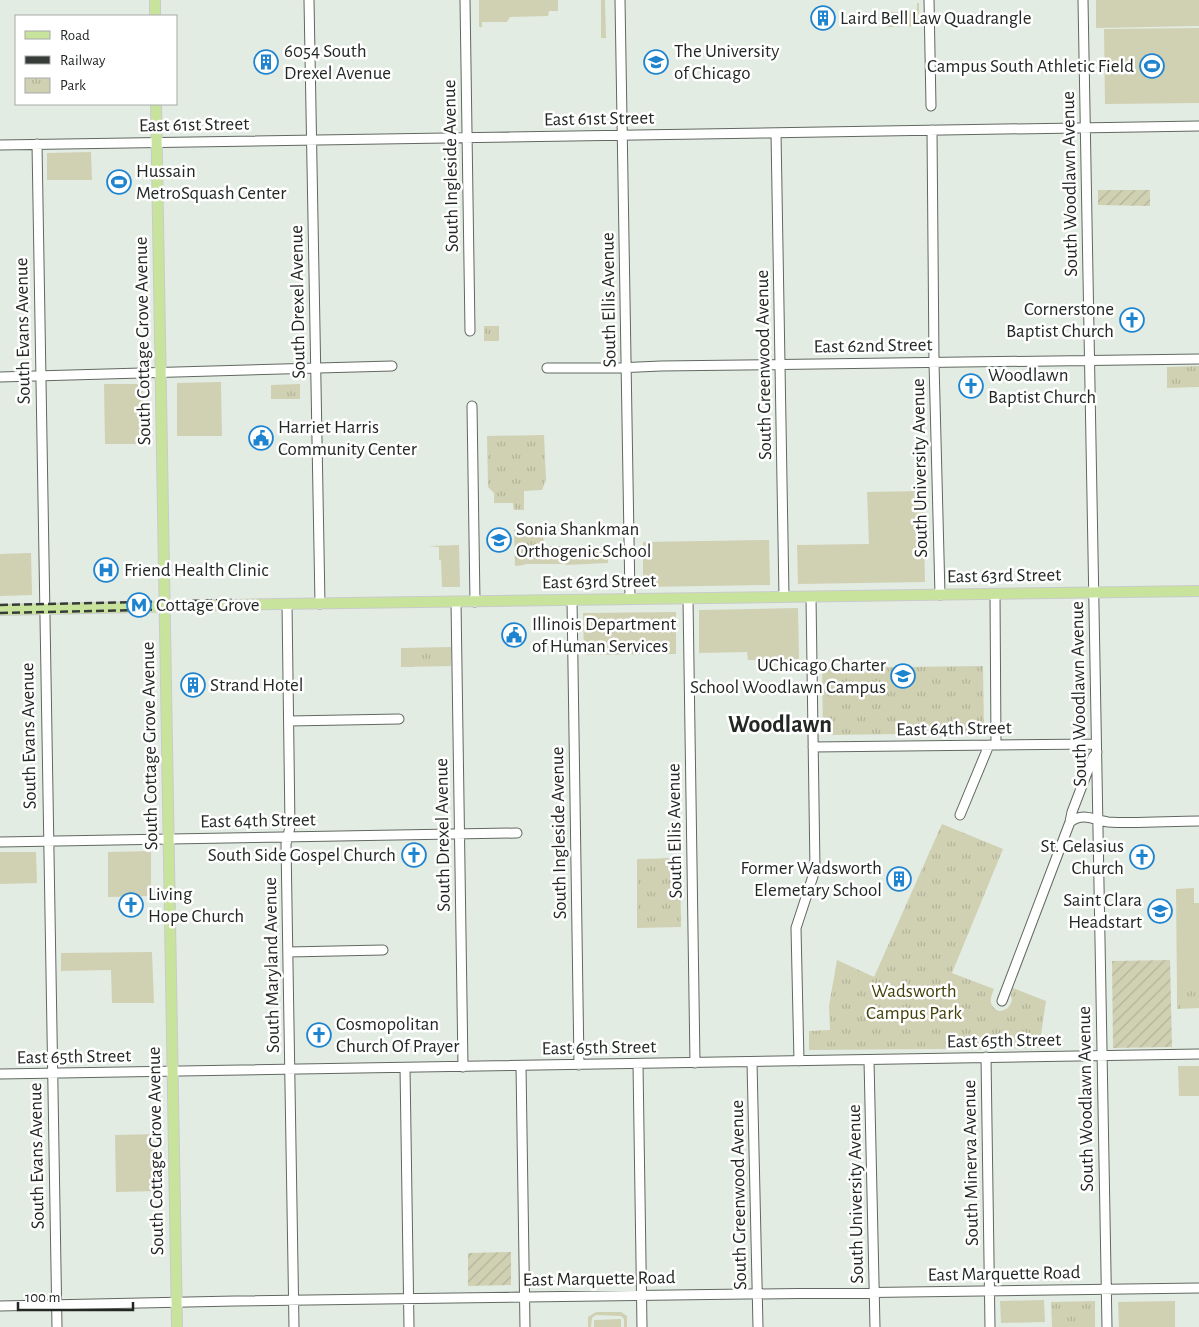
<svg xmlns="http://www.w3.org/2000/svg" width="1199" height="1327" font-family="'Alegreya Sans',sans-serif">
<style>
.grass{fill:#d0d0b3}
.park{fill:url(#park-tufts)}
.garden{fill:url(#garden-furrows)}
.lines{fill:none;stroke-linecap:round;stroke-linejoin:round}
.minor-casing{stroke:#616861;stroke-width:11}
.major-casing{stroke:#cacbcb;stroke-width:12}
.minor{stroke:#fff;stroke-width:9}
.major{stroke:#c8e39c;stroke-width:10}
.rail{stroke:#383c39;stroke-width:2.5;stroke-dasharray:8 4;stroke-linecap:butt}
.labels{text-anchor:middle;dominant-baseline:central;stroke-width:5;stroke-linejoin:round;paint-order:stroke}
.poi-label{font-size:19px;fill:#242825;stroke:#fff;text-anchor:start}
.street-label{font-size:19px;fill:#242825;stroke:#fff}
.park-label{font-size:19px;fill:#43410a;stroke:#fff}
.district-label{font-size:24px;font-weight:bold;fill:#242825;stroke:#fff}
</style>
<defs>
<pattern id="park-tufts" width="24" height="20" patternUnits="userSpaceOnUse" patternTransform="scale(1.25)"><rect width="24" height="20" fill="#d0d0b3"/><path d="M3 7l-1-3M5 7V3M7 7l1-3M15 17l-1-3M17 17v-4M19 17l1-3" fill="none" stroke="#b2b39a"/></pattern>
<pattern id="garden-furrows" width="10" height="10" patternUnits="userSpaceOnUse" patternTransform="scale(1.25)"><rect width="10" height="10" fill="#d0d0b3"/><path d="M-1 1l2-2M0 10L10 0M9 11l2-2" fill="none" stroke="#b2b39a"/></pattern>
</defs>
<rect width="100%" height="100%" fill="#e3ece3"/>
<!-- grass -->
<path class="grass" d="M479,0H558V11H549L548,16L510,17L507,22H482V27H479Z
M601,0H605L606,38H601Z
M1096,0H1199V26L1096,28Z
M917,3H919V24H917V26L886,27L885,10C897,14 906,12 917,9Z
M1199,28V103L1105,104L1104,29Z
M91,152L92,180H47V153Z
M221,382L222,436H177V383Z
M104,384H143L144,444H105Z
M923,491L925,582L798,584L797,545L869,544L867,492Z
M769,540L770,585L643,587V542Z
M459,545L460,587H442L441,560H439V547L428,546Z
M31,553L32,595L0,596V554Z
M798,608L799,659L748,660L747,652L699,653V610Z
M676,612V654L584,655L583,613Z
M151,851V896L108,897V852Z
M36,852L37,883L0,884V852Z
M1194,888V903H1199V991H1177L1176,889Z
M152,952L154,1003H112L111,970L61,971V953Z
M1178,1066H1199V1096H1179Z
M156,1134L157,1191L116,1192L115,1135Z
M1044,1300L1045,1322L1001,1323L1000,1301Z
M1175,1301V1327H1119L1118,1302Z
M596,1312H621L627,1316V1327H624V1319L621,1316L596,1315L592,1318L591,1327H588V1317Z
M621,1319V1327H594V1320Z"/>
<!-- park -->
<path class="park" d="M484,326H499V341H484Z
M1199,366V387L1167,388V367Z
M300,384V399H271V385Z
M544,435L546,480L542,490L524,491V510H514L513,503H494V493L488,487L487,436Z
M524,529V533H543L544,546H608V563L566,565L565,564H525L524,565L515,566L514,530Z
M451,647V666L401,667V648Z
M983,666L984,733L823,735L822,668Z
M942,824L1003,849L952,973L994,989C990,999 988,1006 999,1011C1006,1011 1010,1007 1012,1000L1011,995L1013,988L1046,1001L1039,1048L809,1050V1031L830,1030L829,1006L837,960L874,977Z
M680,858L681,927L637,928V859Z
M1177,991H1199V1008L1177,1009Z
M1095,1301V1327H1052L1051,1302Z"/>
<!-- garden -->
<path class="garden" d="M1150,190V206L1098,205V190Z
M1170,960L1172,1047L1113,1048L1112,961Z
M511,1252V1285L468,1286V1253Z"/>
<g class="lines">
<!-- minor casing -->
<g class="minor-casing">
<path id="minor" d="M309,0L320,604
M465,0L470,331
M620,0L630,599
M929,0L931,106
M1083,0L1107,1327
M932,130L934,362L940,595
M776,133L784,597
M37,144L57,1327
M0,145L1199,126
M547,368H617L661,366L1199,359
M0,377L392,366
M472,406L475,602
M995,594L996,745
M688,599L695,1063
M572,600L579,1065
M456,602L463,1067
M287,604L290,827L286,844L294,1327
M289,721L399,719
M813,747L1096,744
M960,815L989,745
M1070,822C1084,812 1093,820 1108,822C1136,824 1170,821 1199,821
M0,842L517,833
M288,952L383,950
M1002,1001L1070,822L1072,812L1093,757L1097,752
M986,1057L990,1327
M869,1060L875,1327
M799,1061L796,928L815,870L811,597
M752,1062L758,1327
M638,1064L642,1327
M521,1066L525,1327
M405,1068L409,1327
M0,1074L1199,1054
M0,1306L235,1301L1199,1288"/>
</g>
<!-- major casing -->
<g class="major-casing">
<path id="major" d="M155,0V16
M156,104L177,1327
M0,610L277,604L1199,591"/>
</g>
<!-- minor -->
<use href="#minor" class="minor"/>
<!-- major -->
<use href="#major" class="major"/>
<!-- rail -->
<path class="rail" d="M0,605L232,600
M0,613L232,608"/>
</g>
<!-- icons -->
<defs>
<g id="building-ring" transform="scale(1.25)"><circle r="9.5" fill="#fff" stroke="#1f84cf" stroke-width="1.5"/><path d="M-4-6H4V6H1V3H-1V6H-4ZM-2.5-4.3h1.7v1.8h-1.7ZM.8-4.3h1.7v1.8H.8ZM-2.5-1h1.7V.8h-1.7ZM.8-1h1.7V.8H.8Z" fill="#1f84cf"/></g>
<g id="university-ring" transform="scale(1.25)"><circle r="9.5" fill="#fff" stroke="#1f84cf" stroke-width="1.5"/><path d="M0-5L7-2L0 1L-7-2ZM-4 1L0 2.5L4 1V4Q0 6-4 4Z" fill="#1f84cf"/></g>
<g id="stadium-ring" transform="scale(1.25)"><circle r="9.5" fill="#fff" stroke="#1f84cf" stroke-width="1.5"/><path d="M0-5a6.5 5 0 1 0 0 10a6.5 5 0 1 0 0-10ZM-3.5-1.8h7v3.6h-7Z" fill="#1f84cf"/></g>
<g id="church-ring" transform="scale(1.25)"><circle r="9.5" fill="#fff" stroke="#1f84cf" stroke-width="1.5"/><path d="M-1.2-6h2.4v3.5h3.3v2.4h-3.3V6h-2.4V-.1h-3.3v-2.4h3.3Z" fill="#1f84cf"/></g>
<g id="civic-ring" transform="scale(1.25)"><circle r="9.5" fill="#fff" stroke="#1f84cf" stroke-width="1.5"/><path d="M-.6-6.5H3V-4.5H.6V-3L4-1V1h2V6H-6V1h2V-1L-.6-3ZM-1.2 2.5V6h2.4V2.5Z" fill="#1f84cf"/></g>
<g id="school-ring" transform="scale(1.25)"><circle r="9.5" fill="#fff" stroke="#1f84cf" stroke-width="1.5"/><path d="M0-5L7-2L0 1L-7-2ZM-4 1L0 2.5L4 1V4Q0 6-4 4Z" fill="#1f84cf"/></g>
<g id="hospital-ring" transform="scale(1.25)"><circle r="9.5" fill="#fff" stroke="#1f84cf" stroke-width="1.5"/><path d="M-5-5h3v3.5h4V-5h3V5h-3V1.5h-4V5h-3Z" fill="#1f84cf"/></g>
<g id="metro-ring" transform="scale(1.25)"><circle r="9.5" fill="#fff" stroke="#1f84cf" stroke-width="1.5"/><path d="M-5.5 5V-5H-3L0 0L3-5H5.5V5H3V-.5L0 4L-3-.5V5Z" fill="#1f84cf"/></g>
</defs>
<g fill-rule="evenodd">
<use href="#building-ring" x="823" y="18"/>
<use href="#building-ring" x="266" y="62"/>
<use href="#university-ring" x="656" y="62"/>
<use href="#stadium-ring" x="1152" y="66"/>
<use href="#stadium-ring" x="119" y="182"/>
<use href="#church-ring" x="1132" y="320"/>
<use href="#church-ring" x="971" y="386"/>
<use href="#civic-ring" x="261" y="438"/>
<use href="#school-ring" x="499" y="540"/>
<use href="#hospital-ring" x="106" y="570"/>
<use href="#metro-ring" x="139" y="605"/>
<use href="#civic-ring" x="514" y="635"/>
<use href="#school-ring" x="903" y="676"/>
<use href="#building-ring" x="193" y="685"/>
<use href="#church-ring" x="414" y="855"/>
<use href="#church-ring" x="1142" y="857"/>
<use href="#building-ring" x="899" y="879"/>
<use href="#church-ring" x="131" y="905"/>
<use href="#school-ring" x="1160" y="911"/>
<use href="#church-ring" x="319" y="1035"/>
</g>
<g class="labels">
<!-- poi labels -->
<g class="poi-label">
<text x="840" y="18">Laird Bell Law Quadrangle</text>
<text x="284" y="51">6054 South<tspan x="284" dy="22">Drexel Avenue</tspan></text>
<text x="674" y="51">The University<tspan x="674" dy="22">of Chicago</tspan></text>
<text x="1134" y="66" text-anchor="end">Campus South Athletic Field</text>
<text x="136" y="171">Hussain<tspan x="136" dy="22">MetroSquash Center</tspan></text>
<text x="1114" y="309" text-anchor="end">Cornerstone<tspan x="1114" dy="22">Baptist Church</tspan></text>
<text x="988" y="375">Woodlawn<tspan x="988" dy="22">Baptist Church</tspan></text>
<text x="278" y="427">Harriet Harris<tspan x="278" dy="22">Community Center</tspan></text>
<text x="516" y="529">Sonia Shankman<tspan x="516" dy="22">Orthogenic School</tspan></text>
<text x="124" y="570">Friend Health Clinic</text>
<text x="156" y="605">Cottage Grove</text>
<text x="532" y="624">Illinois Department<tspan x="532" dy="22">of Human Services</tspan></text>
<text x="886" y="665" text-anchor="end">UChicago Charter<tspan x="886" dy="22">School Woodlawn Campus</tspan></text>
<text x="210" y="685">Strand Hotel</text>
<text x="1124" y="846" text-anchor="end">St. Gelasius<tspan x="1124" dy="22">Church</tspan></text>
<text x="396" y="855" text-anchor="end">South Side Gospel Church</text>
<text x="882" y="868" text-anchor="end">Former Wadsworth<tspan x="882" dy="22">Elemetary School</tspan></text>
<text x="148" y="894">Living<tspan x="148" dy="22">Hope Church</tspan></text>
<text x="1142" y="900" text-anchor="end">Saint Clara<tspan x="1142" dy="22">Headstart</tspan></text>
<text x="336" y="1024">Cosmopolitan<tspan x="336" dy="22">Church Of Prayer</tspan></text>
</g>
<!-- street labels -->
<g class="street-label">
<text transform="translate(599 119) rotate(-1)">East 61st Street</text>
<text transform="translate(194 125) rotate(-1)">East 61st Street</text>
<text transform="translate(451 166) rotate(-91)">South Ingleside Avenue</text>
<text transform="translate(1070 184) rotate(-91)">South Woodlawn Avenue</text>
<text transform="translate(609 300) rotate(-91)">South Ellis Avenue</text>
<text transform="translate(298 302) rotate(-91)">South Drexel Avenue</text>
<text transform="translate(23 331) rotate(-91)">South Evans Avenue</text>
<text transform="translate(143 341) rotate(-91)">South Cottage Grove Avenue</text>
<text transform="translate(873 346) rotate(-1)">East 62nd Street</text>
<text transform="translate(764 365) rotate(-91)">South Greenwood Avenue</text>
<text transform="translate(920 468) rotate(-91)">South University Avenue</text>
<text transform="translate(1004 576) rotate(-1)">East 63rd Street</text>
<text transform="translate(599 582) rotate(-1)">East 63rd Street</text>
<text transform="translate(1079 694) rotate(-91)">South Woodlawn Avenue</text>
<text transform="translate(954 729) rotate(-1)">East 64th Street</text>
<text transform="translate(29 736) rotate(-91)">South Evans Avenue</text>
<text transform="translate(150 746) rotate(-91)">South Cottage Grove Avenue</text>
<text transform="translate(258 821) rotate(-1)">East 64th Street</text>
<text transform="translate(675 831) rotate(-91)">South Ellis Avenue</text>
<text transform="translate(559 833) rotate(-91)">South Ingleside Avenue</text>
<text transform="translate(443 835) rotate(-91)">South Drexel Avenue</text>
<text transform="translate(272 965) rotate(-91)">South Maryland Avenue</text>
<text transform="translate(1004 1041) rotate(-1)">East 65th Street</text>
<text transform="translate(599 1048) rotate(-1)">East 65th Street</text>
<text transform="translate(74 1057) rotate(-1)">East 65th Street</text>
<text transform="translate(1086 1099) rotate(-91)">South Woodlawn Avenue</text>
<text transform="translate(156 1151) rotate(-91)">South Cottage Grove Avenue</text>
<text transform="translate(37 1156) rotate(-91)">South Evans Avenue</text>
<text transform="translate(971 1163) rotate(-91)">South Minerva Avenue</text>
<text transform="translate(856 1194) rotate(-91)">South University Avenue</text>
<text transform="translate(739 1195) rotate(-91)">South Greenwood Avenue</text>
<text transform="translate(1004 1274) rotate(-1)">East Marquette Road</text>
<text transform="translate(599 1279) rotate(-1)">East Marquette Road</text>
</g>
<!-- park labels -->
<g class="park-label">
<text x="914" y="991">Wadsworth<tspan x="914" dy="22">Campus Park</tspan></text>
</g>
<!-- district labels -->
<g class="district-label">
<text x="780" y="725">Woodlawn</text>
</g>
</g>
<!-- legend -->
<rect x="15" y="15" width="162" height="90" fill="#ffffff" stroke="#a7a9a8"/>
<rect x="25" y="31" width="25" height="8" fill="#c8e39c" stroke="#a7a9a8"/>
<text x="60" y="40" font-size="15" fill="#242825">Road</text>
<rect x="25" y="56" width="25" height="8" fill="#383c39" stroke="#a7a9a8"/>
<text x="60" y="65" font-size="15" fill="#242825">Railway</text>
<rect x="25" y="78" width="25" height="15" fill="url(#park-tufts)" stroke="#a7a9a8"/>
<text x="60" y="90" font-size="15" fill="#242825">Park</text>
<!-- scale -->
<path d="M18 1302v8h115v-8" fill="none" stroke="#242825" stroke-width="2.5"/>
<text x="25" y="1302" font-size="15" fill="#242825" stroke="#ffffff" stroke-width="4" paint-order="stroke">100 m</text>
</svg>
